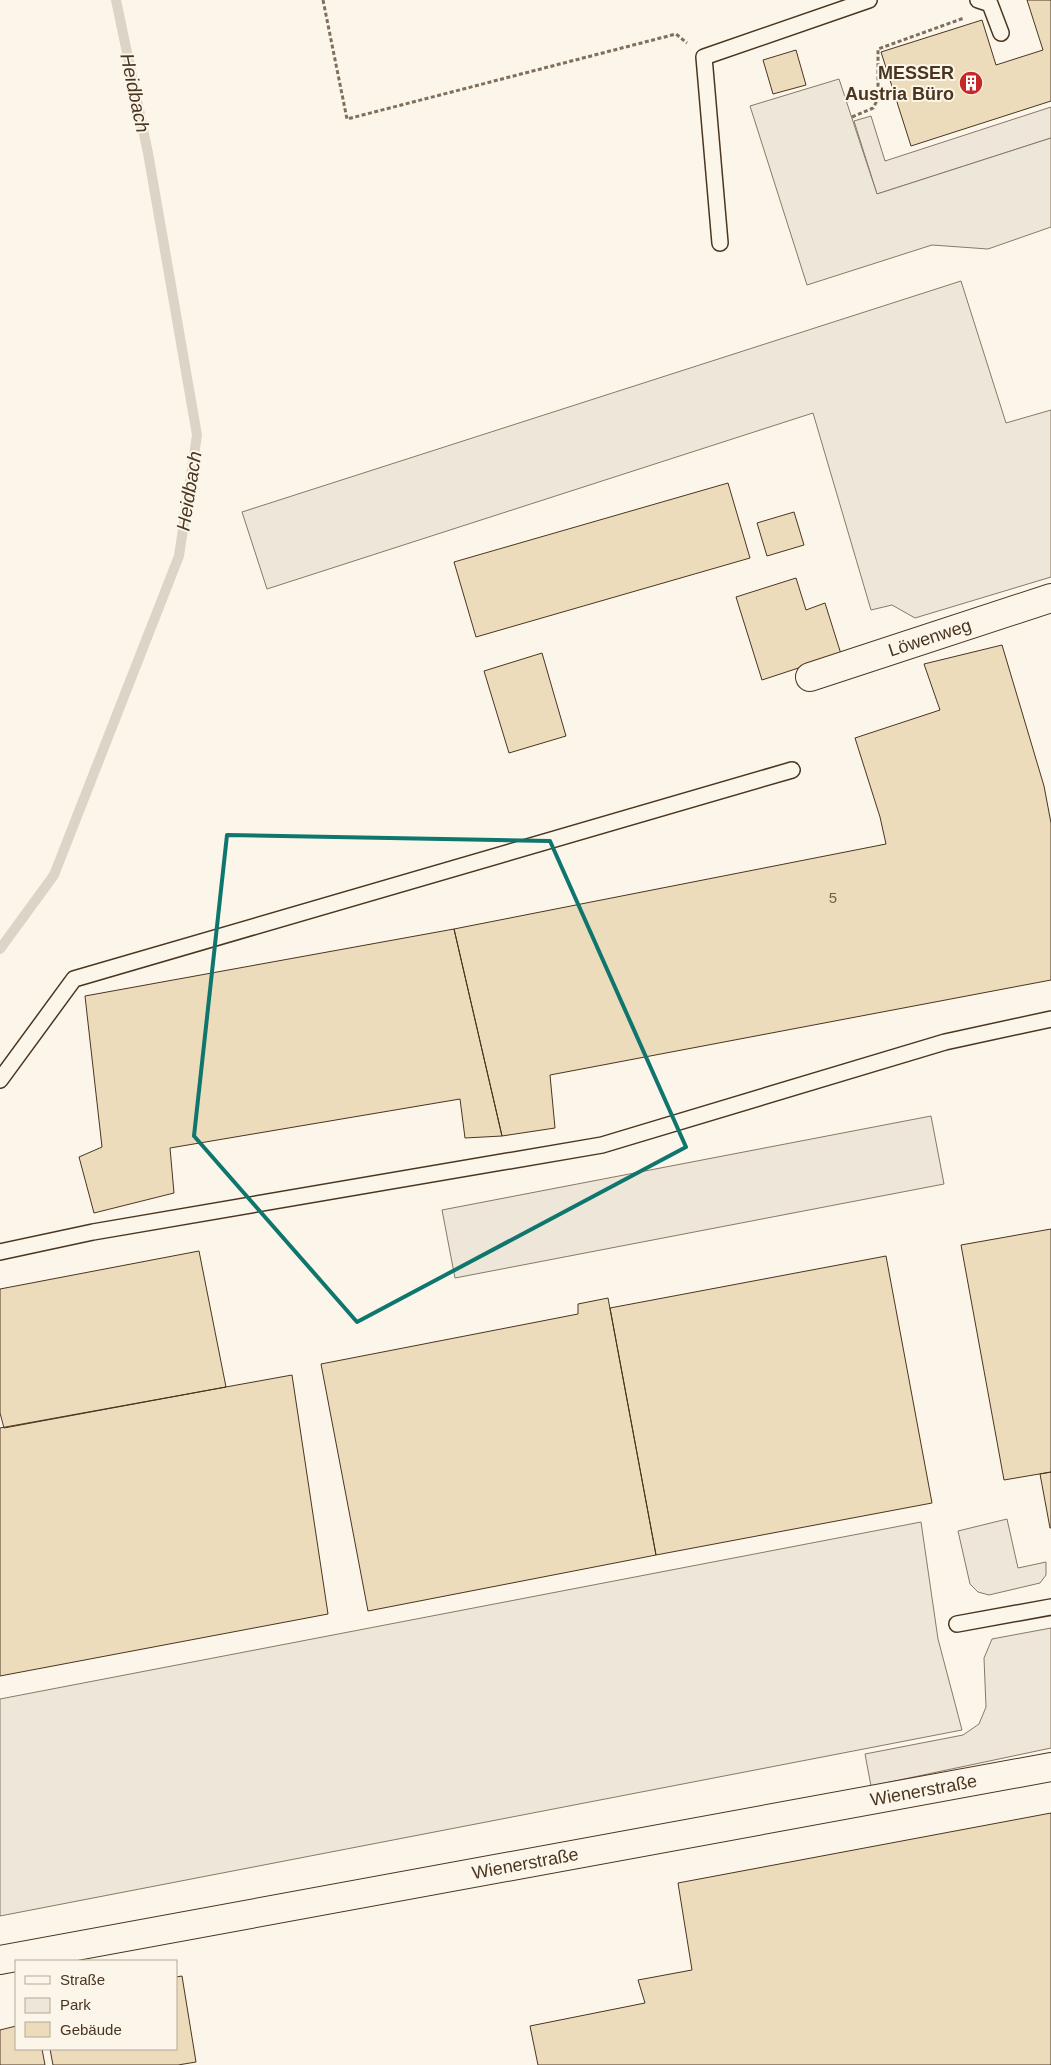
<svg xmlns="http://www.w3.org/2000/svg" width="1051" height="2065" font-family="Arial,sans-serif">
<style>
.green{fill:#ede6d9;stroke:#887966}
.parking{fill:#ede7d9;stroke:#887966}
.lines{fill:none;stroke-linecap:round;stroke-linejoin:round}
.stream{stroke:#dcd4c6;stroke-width:10}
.building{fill:#ecdcbc;stroke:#4a3520}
.service-casing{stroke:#4a3520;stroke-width:18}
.minor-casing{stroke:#4a3520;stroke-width:30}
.tertiary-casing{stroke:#4a3520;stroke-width:30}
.path{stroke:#7f6f5c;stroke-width:3;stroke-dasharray:4 2.5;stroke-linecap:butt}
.service{stroke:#fbf6e9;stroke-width:15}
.minor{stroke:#fbf6e9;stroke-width:28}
.tertiary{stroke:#fbf6e9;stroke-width:28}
.marked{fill:none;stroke:#0f766e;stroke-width:4;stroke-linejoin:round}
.labels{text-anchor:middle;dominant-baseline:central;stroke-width:4;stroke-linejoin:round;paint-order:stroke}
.number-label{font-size:15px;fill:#725f47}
.poi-label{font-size:18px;font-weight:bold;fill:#4a3520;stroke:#fbf6e9;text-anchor:end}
.street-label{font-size:18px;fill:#4a3520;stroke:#fbf6e9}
.water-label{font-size:19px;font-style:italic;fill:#4a3520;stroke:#fbf6e9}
</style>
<rect width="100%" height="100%" fill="#fbf6e9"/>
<!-- green -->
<path class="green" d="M1051,107V138L877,194L854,121L871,116L885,161Z
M931,1116L944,1184L455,1278L442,1210Z
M1007,1519L1018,1568L1046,1562V1575L1040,1583L989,1595L978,1592L970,1584L958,1531Z
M1051,1628V1748L871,1786L865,1754L963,1735L979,1724L986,1707L984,1658L992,1639Z"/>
<!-- parking -->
<path class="parking" d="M839,79L877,194L1051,138V227L988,249L932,245L807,285L750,106Z
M961,281L1006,423L1051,410V577L915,618L892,605L871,610L813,413L267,589L242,512Z
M921,1522L938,1639L962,1730L0,1916V1699Z"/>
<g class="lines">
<!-- stream -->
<path class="stream" d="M0,949L54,875L179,556L197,435L148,153L116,0"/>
</g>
<!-- building -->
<path class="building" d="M1027,0H1051V101L911,146L881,52L982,20L996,65L1043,50Z
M796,50L806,85L773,94L763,60Z
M728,483L750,558L476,637L454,562Z
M794,512L804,545L767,556L757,523Z
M796,578L806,610L825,603L841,654L762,680L736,597Z
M1002,645L1044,786L1051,823V980L550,1075L555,1128L502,1136L454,929L886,844L880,817L855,738L940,710L924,664Z
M542,653L566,736L509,753L484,671Z
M454,929L502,1136L465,1138L460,1099L170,1148L174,1193L94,1213L79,1157L102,1147L85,996Z
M1051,1229V1472L1004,1480L961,1245Z
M199,1251L226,1387L4,1428L0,1413V1289Z
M886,1256L932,1503L656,1555L610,1308Z
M608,1298L656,1555L368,1611L321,1364L578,1314V1304Z
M292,1375L328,1614L0,1676V1428Z
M1051,1472V1528H1050L1040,1474Z
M1051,1813V2065H538L530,2026L645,2003L638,1980L692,1970L678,1883Z
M182,1976L196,2062L178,2065H53L50,2049H176V1977Z
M16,2026V2049H42L45,2065H0V2030Z"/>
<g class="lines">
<!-- service casing -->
<g class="service-casing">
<path id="service" d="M978,0L990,4L1001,33
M720,243L704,57L869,0
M0,1080L74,979L792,770
M0,1252L93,1232L602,1145L945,1042L1051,1019
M957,1624L1051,1607"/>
</g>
<!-- minor casing -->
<g class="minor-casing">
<g id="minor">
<path id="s1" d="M810,677L1051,598"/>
</g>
</g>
<!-- tertiary casing -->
<g class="tertiary-casing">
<g id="tertiary">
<path id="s2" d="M0,1960L1051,1767"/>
</g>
</g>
<!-- path -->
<path class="path" d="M323,0L347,119L676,34L687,43
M852,117L873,108L878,99V49L964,18"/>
<!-- service -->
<use href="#service" class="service"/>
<!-- minor -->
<use href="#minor" class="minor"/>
<!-- tertiary -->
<use href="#tertiary" class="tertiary"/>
</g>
<!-- marked area -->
<path class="marked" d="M227,835L550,841L686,1147L357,1322L194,1136Z"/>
<!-- icons -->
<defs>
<g id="building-disc" transform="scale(1.25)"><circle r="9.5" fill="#c62828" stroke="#fbf6e9"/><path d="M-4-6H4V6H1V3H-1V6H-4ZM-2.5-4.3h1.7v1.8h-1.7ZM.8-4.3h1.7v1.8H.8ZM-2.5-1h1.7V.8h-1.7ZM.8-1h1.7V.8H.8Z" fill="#fff"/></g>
</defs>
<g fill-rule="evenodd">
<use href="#building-disc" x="971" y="83"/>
</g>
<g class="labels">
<!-- number labels -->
<g class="number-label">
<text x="833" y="897">5</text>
</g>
<!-- poi labels -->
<g class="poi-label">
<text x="954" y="73">MESSER<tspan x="954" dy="21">Austria Büro</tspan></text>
</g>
<!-- street labels -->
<g class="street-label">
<text stroke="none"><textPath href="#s1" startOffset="126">Löwenweg</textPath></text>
<text stroke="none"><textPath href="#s2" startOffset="939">Wienerstraße</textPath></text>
<text stroke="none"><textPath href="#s2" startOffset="534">Wienerstraße</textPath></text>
</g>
<!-- water labels -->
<g class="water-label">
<text transform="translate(135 93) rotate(78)">Heidbach</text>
<text transform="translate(189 491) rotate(-81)">Heidbach</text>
</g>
</g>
<!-- legend -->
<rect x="15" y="1960" width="162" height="90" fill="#fbf6e9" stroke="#b4a999"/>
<rect x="25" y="1976" width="25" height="8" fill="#fbf6e9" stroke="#b4a999"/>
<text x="60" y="1985" font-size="15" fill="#4a3520">Straße</text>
<rect x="25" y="1998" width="25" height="15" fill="#ede6d9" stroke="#b4a999"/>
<text x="60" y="2010" font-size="15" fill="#4a3520">Park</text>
<rect x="25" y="2022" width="25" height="15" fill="#ecdcbc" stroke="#b4a999"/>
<text x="60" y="2035" font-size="15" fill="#4a3520">Gebäude</text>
</svg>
